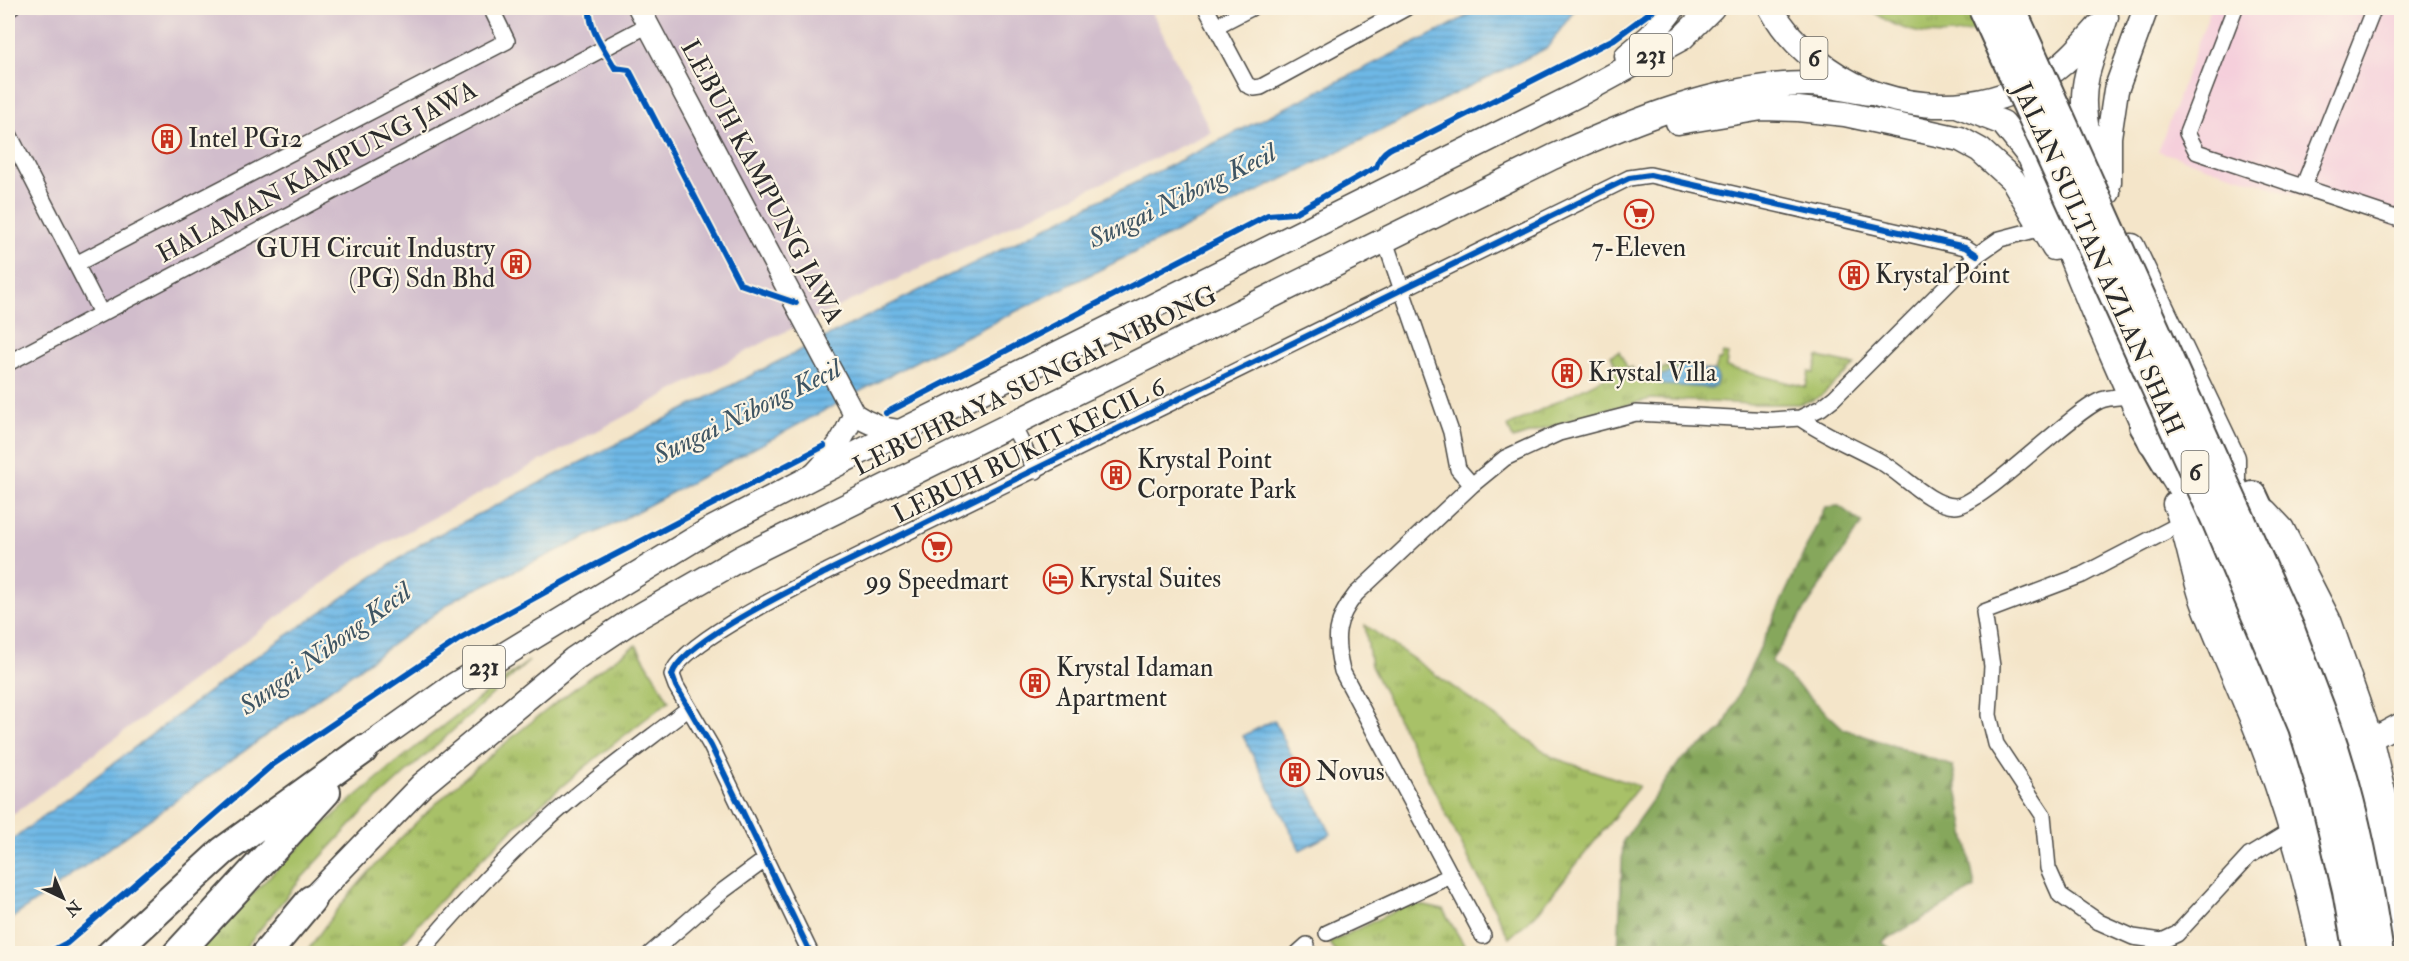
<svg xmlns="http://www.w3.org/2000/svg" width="2409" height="961" font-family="'IM FELL Double Pica',serif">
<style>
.built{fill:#f5cfdb}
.industrial{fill:#d1bdcc}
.grass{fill:url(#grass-tufts);stroke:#6a7649;stroke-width:1.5}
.forest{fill:url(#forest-firs);stroke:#586944;stroke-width:1.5}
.water{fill:url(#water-rules);stroke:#4c7288;stroke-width:1.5}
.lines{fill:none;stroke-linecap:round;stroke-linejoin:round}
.street-casing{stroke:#494743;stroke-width:18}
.secondary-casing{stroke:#494743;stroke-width:24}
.primary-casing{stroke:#494743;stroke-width:27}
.highway-casing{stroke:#494743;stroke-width:32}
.street{stroke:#fff;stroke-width:15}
.secondary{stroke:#fff;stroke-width:21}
.primary{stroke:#fff;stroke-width:24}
.highway{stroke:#fff;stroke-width:28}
.highway-bridge-casing{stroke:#494743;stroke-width:32;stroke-linecap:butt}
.highway-bridge{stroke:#fff;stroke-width:28}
.cycleway-casing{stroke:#fcf5e5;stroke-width:10}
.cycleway{stroke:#0057b8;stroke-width:6}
.labels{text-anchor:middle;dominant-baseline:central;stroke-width:4.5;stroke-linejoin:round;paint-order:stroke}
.shield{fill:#fcf5e5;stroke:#6a6863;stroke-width:1.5}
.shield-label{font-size:24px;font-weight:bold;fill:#2b2b2b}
.poi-label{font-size:26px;fill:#2b2b2b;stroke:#fcf5e5;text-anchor:start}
.street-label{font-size:26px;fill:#2b2b2b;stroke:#fcf5e5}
.water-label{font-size:27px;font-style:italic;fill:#3f5563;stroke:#fcf5e5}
</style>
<defs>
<pattern id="grass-tufts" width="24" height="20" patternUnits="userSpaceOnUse" patternTransform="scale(1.5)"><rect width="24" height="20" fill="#a8c167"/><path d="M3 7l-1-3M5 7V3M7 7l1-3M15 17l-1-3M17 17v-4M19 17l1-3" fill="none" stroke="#899d55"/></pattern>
<pattern id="forest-firs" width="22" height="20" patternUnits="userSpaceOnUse" patternTransform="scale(1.5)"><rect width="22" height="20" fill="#86a75c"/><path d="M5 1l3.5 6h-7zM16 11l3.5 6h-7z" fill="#6e884c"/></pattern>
<pattern id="water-rules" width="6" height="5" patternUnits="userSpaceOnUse" patternTransform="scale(1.5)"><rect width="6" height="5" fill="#6eb8e6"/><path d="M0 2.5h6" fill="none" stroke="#5b96bb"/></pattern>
</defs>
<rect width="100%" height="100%" fill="#fcf5e5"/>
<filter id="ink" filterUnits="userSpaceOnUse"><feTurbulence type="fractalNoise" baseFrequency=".0167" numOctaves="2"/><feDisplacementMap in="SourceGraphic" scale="12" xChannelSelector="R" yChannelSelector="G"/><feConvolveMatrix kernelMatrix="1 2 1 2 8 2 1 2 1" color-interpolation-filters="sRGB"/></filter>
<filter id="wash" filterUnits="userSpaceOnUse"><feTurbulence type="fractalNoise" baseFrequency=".008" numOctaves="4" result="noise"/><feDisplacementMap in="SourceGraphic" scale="24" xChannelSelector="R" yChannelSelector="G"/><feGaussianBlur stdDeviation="1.35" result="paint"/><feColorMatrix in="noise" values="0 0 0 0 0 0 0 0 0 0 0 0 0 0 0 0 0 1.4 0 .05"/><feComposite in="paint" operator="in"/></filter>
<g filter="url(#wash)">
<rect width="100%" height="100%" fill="#f4e5c9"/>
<!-- built -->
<path class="built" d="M2211,8H2401V228L2158,151Z"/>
<!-- industrial -->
<path class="industrial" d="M8,8H1150L1211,132L772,338L356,559L8,818Z"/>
<!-- grass -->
<path class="grass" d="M1869,8H2019C1975,42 1912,45 1869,8Z
M1619,351L1628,369L1632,367L1638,380C1676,361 1674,362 1715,372L1718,360H1721L1723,353L1728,354L1726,367L1806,387L1809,372L1814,373L1818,357L1855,365L1824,393L1814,400L1798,404H1751L1651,399L1592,413L1513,439L1508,426L1618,371L1611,355Z
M1365,625L1554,758L1639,786L1538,912L1509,938L1371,666Z
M636,645L669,701C570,776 473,857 394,953H306C365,865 443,793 525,727C561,699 597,670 636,645Z
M529,661L364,811L298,882L241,953L196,954C232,915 269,875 308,839C377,775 453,717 529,661Z
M1411,903L1443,910L1469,953H1336L1329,943Z"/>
<!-- forest -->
<path class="forest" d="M1839,506L1862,523L1771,661L1844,729L1953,766L1975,888L1882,942L1896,953H1618L1623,841L1680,761L1722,730L1825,507Z"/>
<!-- water -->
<path class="water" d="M1481,8H1576L1547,48L920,359L608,527L457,598L8,921V843L244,665L424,542L836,332L1447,27Z
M1683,365L1715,372L1718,377L1715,386L1711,388L1664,385L1658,383L1657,380L1660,376L1676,371Z
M1274,720L1331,834L1300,850L1243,736Z"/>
</g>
<g filter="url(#ink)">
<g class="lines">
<!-- street casing -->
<g class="street-casing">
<path id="street" d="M1206,8L1247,85L1254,88L1261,87L1406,8
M2235,8L2187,133L2197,152L2402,220
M8,9L11,8
M1216,26L1251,8
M8,132L101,313
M2303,187L2374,8
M1385,241L1451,432L1458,469L1472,485
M76,264L507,41L491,8
M8,363L648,25
M1800,418C1826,436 1854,447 1881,462C1902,474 1931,506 1955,506C1979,507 2067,416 2099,401C2107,397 2121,397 2131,396
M1012,424L1036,471
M2182,523L2082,575L1984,612L1992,666L1989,715L1996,744L2043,815L2048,868L2060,895L2099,922L2133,937L2162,941L2177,934L2249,856L2292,830
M1327,933L1450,876
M1483,936L1342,671C1334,638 1335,620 1356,594L1472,485L1505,458L1559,433L1636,413L1772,420L1800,418L1821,408L1834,398L1977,255L2000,239L2042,228
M419,954C455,912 492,871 532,834C581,788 636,749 689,708
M650,954L724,890L766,859
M811,954L711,746L676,686L672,675C679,644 797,587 828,571L1629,178L1650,175L1965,247L1977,255
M1297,954L1307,945"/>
</g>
<!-- secondary casing -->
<g class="secondary-casing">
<path id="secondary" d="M639,8L854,414C870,425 884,429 904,431
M815,473C833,454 844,438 854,414
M2266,510L2283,528L2331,622L2372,739L2402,865
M2372,739L2402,723"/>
</g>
<!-- primary casing -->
<g class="primary-casing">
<path id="primary" d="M1771,8C1781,27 1798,46 1815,59C1879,112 1968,120 2041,79C2064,66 2081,46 2098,27
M2106,17C2100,36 2092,55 2087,75C2077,115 2093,155 2108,192
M1627,56L1651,36L1673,8
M1957,105L2003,123L2030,157L2093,311L2151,443
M1678,122L1762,108L1798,109L1845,114L1960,139L1980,150L2013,180L2054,248
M2109,182V137L2116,90L2146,8
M2132,246L2233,458V482L2240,498
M2175,504C2188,536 2192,571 2204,604C2223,654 2247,702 2265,752C2290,818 2308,885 2322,954
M363,750L453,686L706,532L864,450L1581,93L1682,38L1712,8
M311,900L422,785L574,659L631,621L743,557L1553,157C1630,122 1721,84 1807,84C1827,84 1850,90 1870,93"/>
</g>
<!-- highway casing -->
<g class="highway-casing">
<path id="highway" d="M2144,426L2182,488L2263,686L2311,833L2337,954
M2253,496C2300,598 2347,702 2375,812C2385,855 2394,898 2402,942
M111,954L223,851L363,750
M177,954L326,792
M266,954L311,900"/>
</g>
<!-- street -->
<use href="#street" class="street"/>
<!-- secondary -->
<use href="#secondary" class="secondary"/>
<!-- primary -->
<use href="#primary" class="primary"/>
<!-- highway -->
<use href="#highway" class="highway"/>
<!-- highway-bridge casing -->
<g class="highway-bridge-casing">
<path id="highway-bridge" d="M1983,8L2216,520L2303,727L2326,803L2347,891L2358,954
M2011,8L2290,629C2302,662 2315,694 2327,727C2353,800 2368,877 2379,954"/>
</g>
<!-- highway-bridge -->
<use href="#highway-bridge" class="highway-bridge"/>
<!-- cycleway casing -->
<g class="cycleway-casing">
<path id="cycleway" d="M590,8C588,28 605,50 615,68L629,70L740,284L796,303
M886,413L1268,215L1294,213L1376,167C1382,149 1394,145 1412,142L1614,39L1656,8
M46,954L67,943L272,765L461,638L580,573L824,446
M811,954L711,746L676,686L672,675C679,644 797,587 828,571L1629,178L1650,175L1965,247L1977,255"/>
</g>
<!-- cycleway -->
<use href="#cycleway" class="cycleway"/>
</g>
</g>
<!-- icons -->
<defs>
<g id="building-ring" transform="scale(1.5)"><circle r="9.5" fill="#fcf5e5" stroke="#c8321e" stroke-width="1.5"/><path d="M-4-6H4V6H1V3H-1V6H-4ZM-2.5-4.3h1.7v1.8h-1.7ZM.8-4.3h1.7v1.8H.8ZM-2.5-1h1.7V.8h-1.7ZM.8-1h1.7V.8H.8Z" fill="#c8321e"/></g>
<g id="supermarket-ring" transform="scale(1.5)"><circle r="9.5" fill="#fcf5e5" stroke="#c8321e" stroke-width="1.5"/><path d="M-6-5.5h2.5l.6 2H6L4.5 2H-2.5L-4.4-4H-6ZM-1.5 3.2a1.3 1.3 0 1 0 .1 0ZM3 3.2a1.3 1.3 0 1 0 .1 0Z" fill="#c8321e"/></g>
<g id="hotel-ring" transform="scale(1.5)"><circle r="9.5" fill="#fcf5e5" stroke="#c8321e" stroke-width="1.5"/><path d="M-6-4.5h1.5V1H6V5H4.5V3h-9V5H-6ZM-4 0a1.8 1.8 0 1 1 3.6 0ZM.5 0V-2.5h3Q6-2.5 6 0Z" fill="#c8321e"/></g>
</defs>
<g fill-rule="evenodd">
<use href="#building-ring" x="167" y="139"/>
<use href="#supermarket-ring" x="1639" y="214"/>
<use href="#building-ring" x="516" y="264"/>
<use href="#building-ring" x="1854" y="275"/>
<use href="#building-ring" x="1567" y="373"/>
<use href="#building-ring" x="1116" y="475"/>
<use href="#supermarket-ring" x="937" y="547"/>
<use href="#hotel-ring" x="1058" y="579"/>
<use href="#building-ring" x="1035" y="683"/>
<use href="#building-ring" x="1295" y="772"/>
</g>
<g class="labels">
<!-- shield labels -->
<g class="shield">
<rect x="1630" y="34" width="42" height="42" rx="4.5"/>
<rect x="1800.5" y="37" width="27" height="42" rx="4.5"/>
<rect x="2181.5" y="451" width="27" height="42" rx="4.5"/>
<rect x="463" y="646" width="42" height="42" rx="4.5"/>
</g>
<g class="shield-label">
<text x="1651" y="55">231</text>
<text x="1814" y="58">6</text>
<text x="2195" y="472">6</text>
<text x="484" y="667">231</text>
</g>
<!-- poi labels -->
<g class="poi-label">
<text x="188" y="139">Intel PG12</text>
<text x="1639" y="248" text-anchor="middle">7-Eleven</text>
<text x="495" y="249" text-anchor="end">GUH Circuit Industry<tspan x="495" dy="30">(PG) Sdn Bhd</tspan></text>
<text x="1875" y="275">Krystal Point</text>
<text x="1588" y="373">Krystal Villa</text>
<text x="1137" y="460">Krystal Point<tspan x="1137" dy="30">Corporate Park</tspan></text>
<text x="1079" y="579">Krystal Suites</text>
<text x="937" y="581" text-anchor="middle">99 Speedmart</text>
<text x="1056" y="668">Krystal Idaman<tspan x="1056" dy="30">Apartment</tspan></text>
<text x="1316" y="772">Novus</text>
</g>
<!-- street labels -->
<g class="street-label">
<text transform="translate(317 172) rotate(-28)">HALAMAN KAMPUNG JAWA</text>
<text transform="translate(762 182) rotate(62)">LEBUH KAMPUNG JAWA</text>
<text transform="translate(2098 259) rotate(66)">JALAN SULTAN AZLAN SHAH</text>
<text transform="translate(1035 381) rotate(-26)">LEBUHRAYA SUNGAI NIBONG</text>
<text transform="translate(1029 451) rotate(-26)">LEBUH BUKIT KECIL 6</text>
</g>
<!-- water labels -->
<g class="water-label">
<text transform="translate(1182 196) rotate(-26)">Sungai Nibong Kecil</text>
<text transform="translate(747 412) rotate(-26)">Sungai Nibong Kecil</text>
<text transform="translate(325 649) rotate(-36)">Sungai Nibong Kecil</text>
</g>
</g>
<!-- margin -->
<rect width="2409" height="961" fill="none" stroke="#fcf5e5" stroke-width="30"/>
<!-- north arrow -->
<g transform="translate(63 898) rotate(136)" stroke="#fcf5e5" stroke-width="4.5" paint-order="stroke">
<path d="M0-4.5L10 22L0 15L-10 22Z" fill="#2b2b2b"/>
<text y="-9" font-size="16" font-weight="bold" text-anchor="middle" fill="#2b2b2b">N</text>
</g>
</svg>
